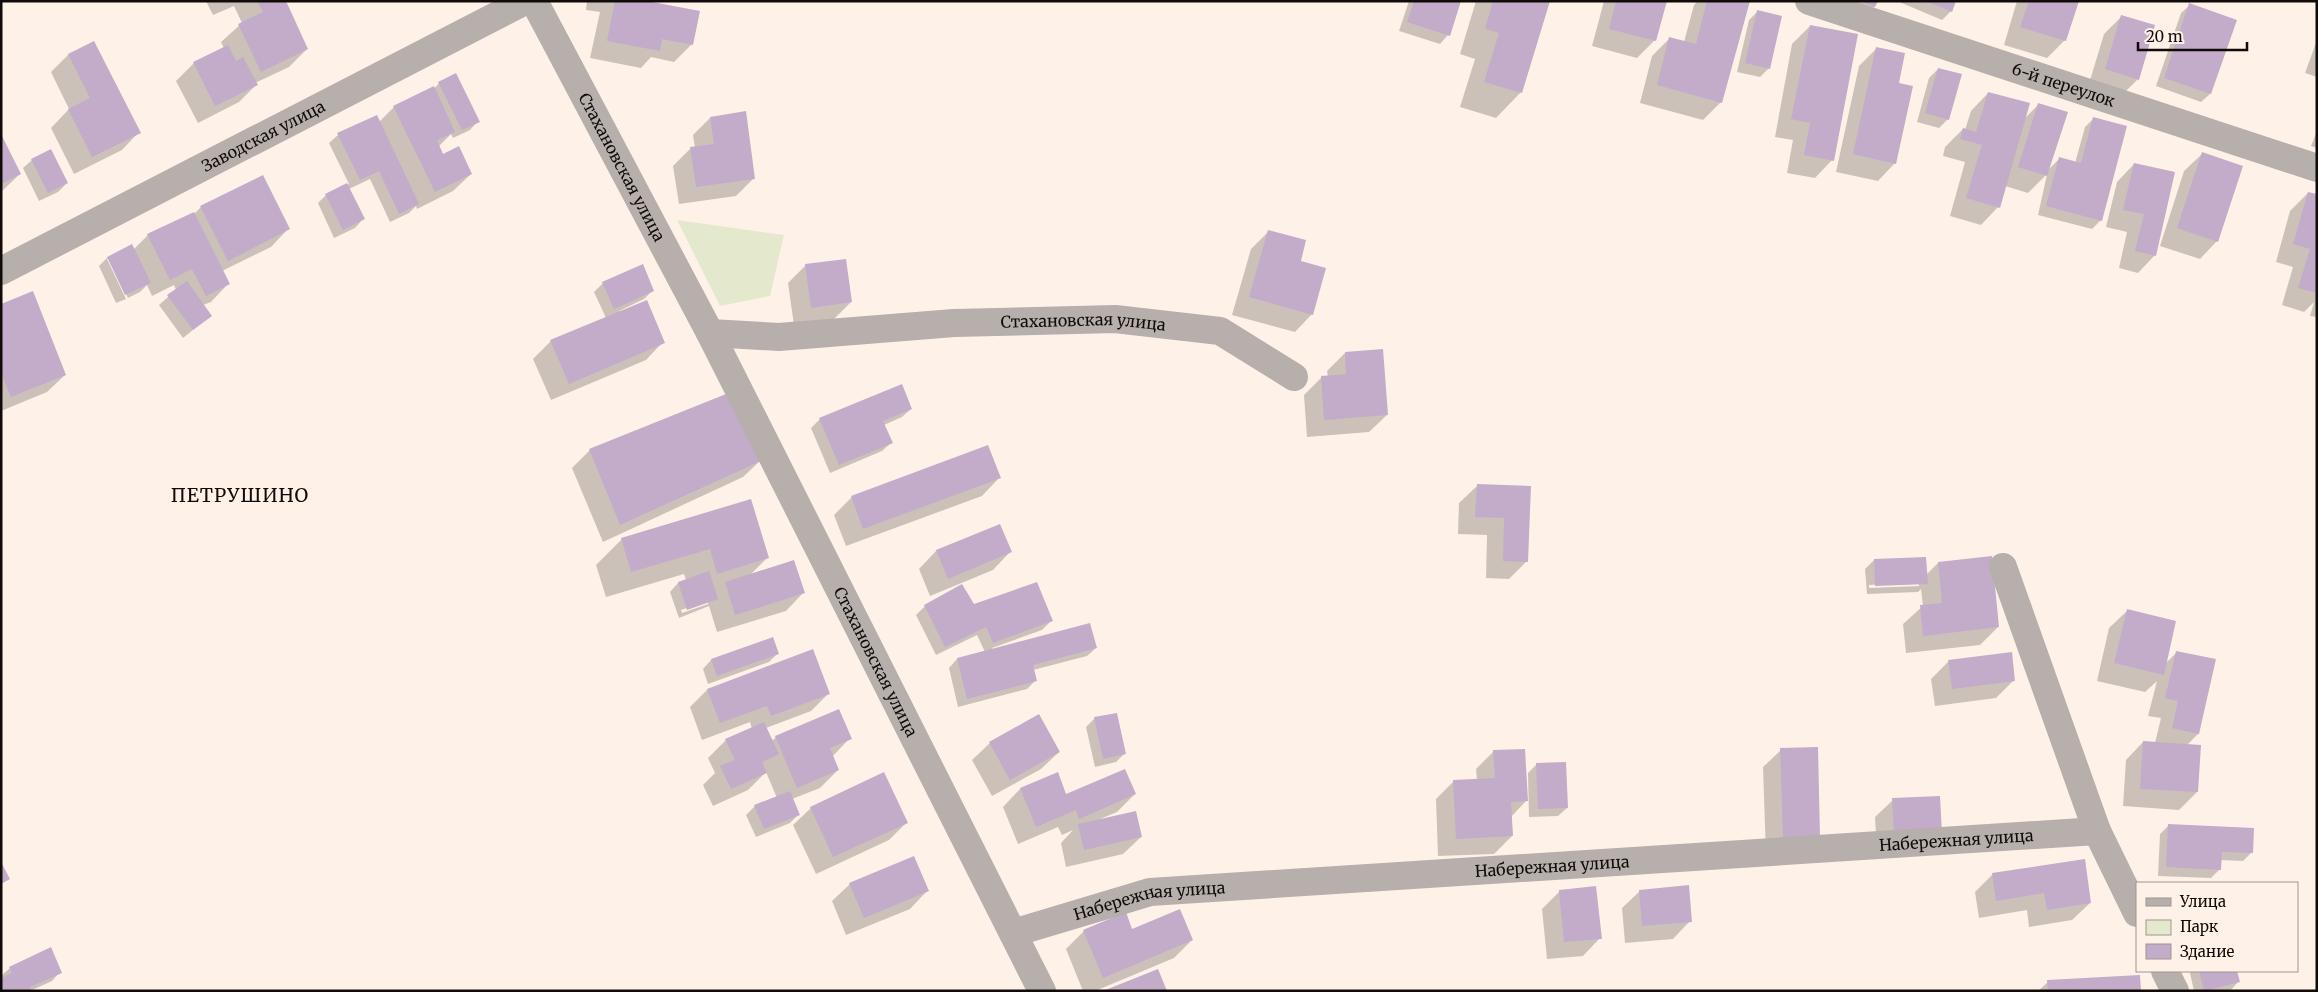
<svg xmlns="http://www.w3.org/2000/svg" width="2318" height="992" font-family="Merriweather,serif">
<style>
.green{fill:#e4e8cd}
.shadow{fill:#0003;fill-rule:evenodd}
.building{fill:#c3abca}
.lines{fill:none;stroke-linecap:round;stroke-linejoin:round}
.minor{stroke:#b6afab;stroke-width:28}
.tertiary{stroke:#b6afab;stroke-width:28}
.labels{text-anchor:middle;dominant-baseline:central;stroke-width:5;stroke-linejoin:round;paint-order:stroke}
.street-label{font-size:16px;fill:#100b08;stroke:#fef2e8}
.quarter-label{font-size:19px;letter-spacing:1px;fill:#100b08;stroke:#fef2e8}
</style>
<rect width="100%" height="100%" fill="#fef2e8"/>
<!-- green -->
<path class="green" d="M677,220L784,235L770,296L720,306Z"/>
<!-- shadow -->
<path class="shadow" d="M206,1H284L307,49L289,67L255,83L256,85L239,102L198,123L176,81L194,63L224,48L221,42L242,23L234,6L213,15Z
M587,1H646L692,44L674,62L651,57L641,68L590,58L600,12L586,10Z
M1409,1H1459L1448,35L1440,44L1399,31Z
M1476,1H1549L1521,92L1496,118L1460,107L1475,59L1460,54Z
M1604,1H1666L1655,40L1637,58L1592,46Z
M1698,1H1748L1721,102L1703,120L1640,103L1652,56L1670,38L1684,42L1694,5Z
M1840,1H1876L1874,7L1857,24Z
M1897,1H1955L1951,11L1942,20Z
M2017,1H2077L2065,40L2047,58L2004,45Z
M2190,5L2210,94L2201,102L2156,86L2181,13Z
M1758,11L1769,68L1760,77L1737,72L1749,20Z
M2122,16L2138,79L2120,97L2088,87L2104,34Z
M1810,26L1832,160L1815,178L1787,173L1793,140L1775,137L1792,44Z
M2317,40V77L2305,73Z
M94,42L139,132L122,150L74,174L51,128L69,109L51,72L68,55Z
M1877,48L1895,163L1878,181L1836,172L1859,66Z
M1938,69L1948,119L1939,128L1917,122L1929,78Z
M439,83L478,121L470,130L453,138L451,134L438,147L443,155L471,174L453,191L417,209L416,206L409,213L390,222L370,179L349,189L363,219L355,228L334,238L318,203L326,195L349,184L329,143L338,135L379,122L394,107L434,89Z
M1988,93L2024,119L2039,104L2046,175L2028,193L2005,186L1998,207L1981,225L1950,216L1965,162L1943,156L1945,147L1963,129L1965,130L1971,111Z
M710,118L754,178L736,196L679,204L673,166L691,148H695L693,135Z
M2094,118L2101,220L2092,229L2038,215L2048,170L2059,159L2075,163L2085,127Z
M2317,131V148L2311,146Z
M1,137L20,174L1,192Z
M2202,154L2217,241L2200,259L2160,246L2184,171Z
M32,160L67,183L58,192L39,201L23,168Z
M2134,164L2155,255L2138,273L2119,268L2127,232L2106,227L2117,182Z
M2308,193L2317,195V317L2310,316L2314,302L2304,312L2282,305L2293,267L2276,262L2290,211Z
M201,207L288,229L271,247L222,271L228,284L211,302L203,305L210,316L183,338L159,305L176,290L174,285L152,296L147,285L140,292L128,298L109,259H107L126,299L116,303L99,266L107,258L133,250L148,235L194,214Z
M1269,231L1299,262L1312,314L1295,332L1232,315L1251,249Z
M806,265L851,302L833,320L794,325L788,283Z
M603,283L653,290L644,299L619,311L663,342L646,360L551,400L533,359L551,341L606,318L594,292Z
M1,305L65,375L47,392L1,411Z
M1345,353L1387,415L1369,432L1307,437L1304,395L1322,377H1328L1327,371Z
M911,409L902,417L884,425L891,443L882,451L830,473L811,428L820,419Z
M590,450L761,460L743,477L603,542L572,468Z
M999,478L982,496L846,546L834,515L852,497Z
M1477,486L1529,487L1527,561L1509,579L1486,578L1487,535L1458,534L1459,503Z
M750,500L767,558L749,576L803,593L786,611L717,632L709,606L679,618L670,592L678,583L686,580L684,574L606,597L596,565L622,539ZM708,601V604L682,613L681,610Z
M999,526L1010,552L993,570L930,596L919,569L936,551Z
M1874,560L1926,575L1938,563L1998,627L1980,645L1906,653L1903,624L1923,606L1921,589L1918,592L1867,594L1865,569ZM1919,583V586L1869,588V585Z
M925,606H973L1051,621L1042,630L992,648L993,650L1096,648L1087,656L1033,670L1036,680L1027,689L958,707L949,668L957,659L985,652L977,635L936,655L916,615Z
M2127,611L2165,664L2177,652L2198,734L2187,745L2197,792L2179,810L2123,806L2126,760L2143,742L2155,743L2161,718L2148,716L2157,681L2145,692L2097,681L2109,628Z
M772,638L778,653L769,662L708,684L703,669L711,660Z
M1949,661L2014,680L1996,698L1935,706L1931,679Z
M707,690L828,694L811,711L766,728L772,741L776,737L850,738L832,757L838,770L820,788L792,799L798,815L790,823L756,837L746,815L755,806L777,798L766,772L748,790L713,806L703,785L715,773L708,758L726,740L752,729L750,722L702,740L690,707Z
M1095,718L1125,753L1116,762L1095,767L1086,727Z
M990,743L1059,752L1041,769L992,796L972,760Z
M1781,750L1819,837L1766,856L1763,767Z
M1494,751L1526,801L1511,817L1512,836L1494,854L1438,856L1436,799L1454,781L1477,780L1476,769Z
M1537,764L1567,808L1558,816L1529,817L1528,773Z
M1020,789L1066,795L1135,794L1117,812L1100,819L1141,837L1123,854L1066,867L1061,843L1073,830L1062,835L1058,827L1018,844L1003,807Z
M1893,800L1941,833L1877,852L1875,817Z
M811,808L906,823L889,840L816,874L793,825Z
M2169,825L2252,852L2243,861L2220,860V869L2211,878L2158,876L2160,834Z
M1993,874L2090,903L2072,920L2029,927L2027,910L1979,918L1975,892Z
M850,884L927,891L910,909L846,935L832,901Z
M1560,891L1600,938L1583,956L1547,959L1542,909Z
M1640,891L1690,921L1673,939L1625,943L1622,908Z
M1084,931H1132L1192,940L1174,958L1095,991H1083L1066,949Z
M10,968L60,972L52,981L30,991L2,979L1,976Z
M2192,971H2236L2238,982L2230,991H2194L2190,973Z
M2048,982L2140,991H2038Z"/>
<!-- building -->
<path class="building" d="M257,1H286L308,49L261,72L238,24L263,12Z
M615,1H647L700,11L693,45L662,39L660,51L607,41Z
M1414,1H1461L1450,36L1407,22Z
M1493,1H1550L1522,93L1484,82L1499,33L1485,29Z
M1616,1H1667L1656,41L1609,29Z
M1707,1H1750L1722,103L1657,85L1669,37L1696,44Z
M1860,1H1878L1875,7Z
M1926,1H1956L1952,12Z
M2029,1H2079L2066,41L2020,27Z
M2189,3L2237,20L2211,94L2164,78Z
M1757,10L1782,16L1770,69L1745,63Z
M2121,15L2155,25L2139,80L2105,69Z
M1810,25L1858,34L1834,161L1804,155L1810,123L1791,119Z
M94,41L141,133L92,157L68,109L90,98L68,54Z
M228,45L236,61L243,57L258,85L215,106L193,62Z
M1876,47L1905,53L1899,83L1913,86L1896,164L1853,154Z
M1938,68L1962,74L1949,120L1925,113Z
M456,73L480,122L462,130L438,82Z
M434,86L455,132L437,140L443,154L459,146L472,174L435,192L393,106Z
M1988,92L2030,103L2000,208L1966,198L1982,145L1960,139L1963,128L1976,132Z
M2038,103L2068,112L2047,176L2018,167Z
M746,111L755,179L696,187L690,147L714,144L710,117Z
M377,115L419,204L399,214L379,171L360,180L337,133Z
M2093,117L2127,126L2102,221L2046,206L2059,157L2081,163Z
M1,134L21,174L1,184Z
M51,149L68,183L48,193L31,159Z
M2202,152L2243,166L2218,242L2177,228Z
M2134,163L2175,172L2156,256L2135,251L2144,214L2123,210Z
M263,175L290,229L228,261L200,206Z
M347,183L365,219L343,230L325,194Z
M2308,192L2317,194V293L2298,288L2310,249L2293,244Z
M194,212L230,284L206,296L192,269L170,280L147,234Z
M1268,230L1306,240L1301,261L1326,268L1313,315L1249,297Z
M132,244L151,283L125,295L107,257Z
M846,259L852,302L811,308L805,264Z
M643,264L654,291L614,309L602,282Z
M187,281L212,316L193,330L167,295Z
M33,291L66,375L11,397L1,373V304Z
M647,300L665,343L569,384L550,340Z
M1383,349L1388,415L1324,420L1321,376L1346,374L1345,352Z
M902,384L912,409L883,421L893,443L839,465L819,418Z
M726,394L763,460L620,525L589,449Z
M988,445L1001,478L863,529L851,496Z
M1477,484L1531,486L1528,562L1503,561L1504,518L1475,517Z
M751,499L769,558L717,574L710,549L631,572L621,538Z
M1000,524L1012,552L948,579L936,550Z
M1992,556L1999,627L1923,636L1920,605L1942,603L1938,562Z
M1926,557L1928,584L1875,586L1874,559Z
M794,560L805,593L735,615L725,582Z
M709,571L718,599L687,610L678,582Z
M1037,582L1053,621L993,643L986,627L945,647L924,605L962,584L974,604Z
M2127,609L2176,621L2164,675L2114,663Z
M1090,623L1097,648L1033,665L1037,681L967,699L957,658Z
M773,637L779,654L717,676L711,659Z
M813,649L830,694L771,716L767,706L720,723L707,689Z
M2176,651L2216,659L2199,734L2172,728L2178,701L2165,698Z
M2012,652L2015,681L1952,689L1948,660Z
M839,709L852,739L830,748L839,770L797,788L775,736Z
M1117,713L1126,754L1103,759L1094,717Z
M1039,714L1060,752L1010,780L989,742Z
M764,722L779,754L762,762L767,773L731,789L720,766L735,760L725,739Z
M2143,741L2201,745L2198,792L2140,789Z
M1818,747L1820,837L1783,839L1780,748Z
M1525,749L1528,801L1511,802L1513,836L1456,839L1453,780L1495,778L1493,750Z
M1566,762L1568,808L1538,809L1536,763Z
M1125,769L1136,794L1079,819L1076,810L1036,827L1020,788L1058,772L1066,794Z
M884,772L908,823L833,857L810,807Z
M790,791L800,815L764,829L754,805Z
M1940,796L1942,833L1894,835L1892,798Z
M1136,811L1142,837L1084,850L1078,824Z
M2168,824L2254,828L2253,853L2222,852L2221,870L2166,867Z
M914,856L929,891L864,918L849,883Z
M2085,859L2091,903L2047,910L2044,893L1996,901L1992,873Z
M1,862L10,879L1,884Z
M1689,885L1692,922L1642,926L1639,890Z
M1596,886L1602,939L1564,942L1559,890Z
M1180,909L1193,940L1103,978L1083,930L1126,912L1132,929Z
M51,947L62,973L30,987L31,991H1V978L12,973L9,967Z
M1158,969L1167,991H1103Z
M2199,971H2237L2240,982L2204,991Z
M2140,975L2141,991H2048L2047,980Z"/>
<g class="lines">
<!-- minor -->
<g class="minor">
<path id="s1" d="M1809,1L2317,168"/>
<path id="s2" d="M1,271L525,1"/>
<path id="s3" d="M710,333L779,337L954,323L1115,319L1220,331L1294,377"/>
<path d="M2003,567L2097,831L2137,913"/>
<path id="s4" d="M1013,933L1150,892L2097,831"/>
<path d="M2165,971L2175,991"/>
</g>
<!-- tertiary -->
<path class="tertiary" id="s5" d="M534,1L710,333L1042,991"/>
</g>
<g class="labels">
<!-- street labels -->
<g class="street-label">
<text stroke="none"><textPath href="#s1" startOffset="268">6-й переулок</textPath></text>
<text stroke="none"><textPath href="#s2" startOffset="295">Заводская улица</textPath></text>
<text stroke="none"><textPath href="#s5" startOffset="188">Стахановская улица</textPath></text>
<text stroke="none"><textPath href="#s3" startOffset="374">Стахановская улица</textPath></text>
<text stroke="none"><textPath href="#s5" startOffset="744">Стахановская улица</textPath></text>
<text stroke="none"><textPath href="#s4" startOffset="951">Набережная улица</textPath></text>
<text stroke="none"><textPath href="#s4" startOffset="546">Набережная улица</textPath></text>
<text stroke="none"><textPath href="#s4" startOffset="141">Набережная улица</textPath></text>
</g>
<!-- quarter labels -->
<g class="quarter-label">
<text x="240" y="495">ПЕТРУШИНО</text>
</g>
</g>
<!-- border -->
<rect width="2318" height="992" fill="none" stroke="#100b08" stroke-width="5"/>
<!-- legend -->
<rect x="2136" y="882" width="162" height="90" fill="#fef2e8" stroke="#9f968e"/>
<rect x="2146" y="898" width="25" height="8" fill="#b6afab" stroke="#9f968e"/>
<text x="2180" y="907" font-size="15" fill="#100b08">Улица</text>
<rect x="2146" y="920" width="25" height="15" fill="#e4e8cd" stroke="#9f968e"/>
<text x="2180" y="932" font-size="15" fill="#100b08">Парк</text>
<rect x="2146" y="944" width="25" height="15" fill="#c3abca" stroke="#9f968e"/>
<text x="2180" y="957" font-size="15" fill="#100b08">Здание</text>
<!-- scale -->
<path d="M2138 42v8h109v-8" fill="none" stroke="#100b08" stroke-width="2.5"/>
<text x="2146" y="42" font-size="15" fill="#100b08" stroke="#fef2e8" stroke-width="4" paint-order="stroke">20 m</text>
</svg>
